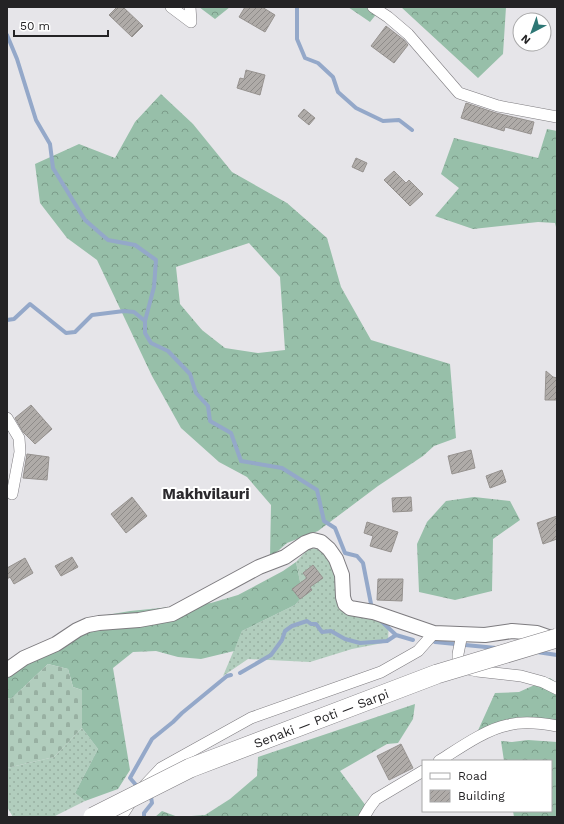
<svg xmlns="http://www.w3.org/2000/svg" width="564" height="824" font-family="'Work Sans',sans-serif">
<style>
.grass{fill:url(#grass-dots)}
.forest{fill:url(#forest-crowns);fill-rule:evenodd}
.cemetery{fill:url(#cemetery-stones)}
.lines{fill:none;stroke-linecap:round;stroke-linejoin:round}
.stream{stroke:#94a8c9;stroke-width:4}
.building{fill:url(#building-hatch);stroke:#96928f}
.minor-casing{stroke:#7d7b7f;stroke-width:12}
.tertiary-casing{stroke:#7d7b7f;stroke-width:16}
.minor{stroke:#fff;stroke-width:11}
.tertiary{stroke:#fff;stroke-width:14}
.trunk-bridge-casing{stroke:#7d7b7f;stroke-width:20;stroke-linecap:butt}
.trunk-bridge{stroke:#fff;stroke-width:19}
.labels{text-anchor:middle;dominant-baseline:central;stroke-width:4;stroke-linejoin:round;paint-order:stroke}
.street-label{font-size:13px;fill:#242325;stroke:#fff}
.quarter-label{font-size:15px;font-weight:bold;fill:#2c2a2e;stroke:#fff}
</style>
<defs>
<pattern id="grass-dots" width="8" height="8" patternUnits="userSpaceOnUse"><rect width="8" height="8" fill="#b1cdbd"/><path d="M2 2h.1M6 6h.1" fill="none" stroke="#98b0a2" stroke-width="1.8" stroke-linecap="round"/></pattern>
<pattern id="forest-crowns" width="20" height="18" patternUnits="userSpaceOnUse"><rect width="20" height="18" fill="#97bfa9"/><path d="M2 6a3 3 0 1 1 6 0M12 15a3 3 0 1 1 6 0" fill="none" stroke="#7b9b89"/></pattern>
<pattern id="cemetery-stones" width="16" height="16" patternUnits="userSpaceOnUse"><rect width="16" height="16" fill="#b1cdbd"/><path d="M2 7V4a2 2 0 0 1 4 0v3zM10 15v-3a2 2 0 0 1 4 0v3z" fill="#98b0a2"/></pattern>
<pattern id="building-hatch" width="6" height="6" patternUnits="userSpaceOnUse"><rect width="6" height="6" fill="#afaba8"/><path d="M-1 1l2-2M0 6l6-6M5 7l2-2" fill="none" stroke="#8e8b89"/></pattern>
</defs>
<rect width="100%" height="100%" fill="#e6e5e9"/>
<!-- grass -->
<path class="grass" d="M309,548L321,549L331,556L345,604L389,619L388,642L352,649L310,662L248,659L223,676L242,631L295,605L303,596L296,562Z
M82,728L98,749L75,793L85,801L53,817H13L7,807V768L54,757Z"/>
<!-- forest -->
<path class="forest" d="M199,7H230L215,19Z
M348,7H382L370,22Z
M401,7H506L503,54L478,78Z
M161,94L193,124L232,172L287,203L327,238L341,287L371,340L450,364L456,438L434,446L423,456L378,486L318,531L287,543L270,558L271,505L247,477L219,462L181,428L152,376L97,260L67,238L40,203L35,164L79,144L115,158L135,122ZM249,243L280,277L285,350L258,353L225,348L202,330L180,304L176,267Z
M547,129L557,131V231L555,223L538,222L473,229L435,216L459,188L441,174L454,138L538,158Z
M474,497L510,501L520,520L493,539L492,591L455,600L419,592L417,544L427,522L446,501Z
M296,562L303,596L295,605L242,631L234,651L201,659L178,657L156,651L133,652L113,668L130,770L118,789L85,801L75,793L98,749L82,728V690L73,687L68,669L48,664L11,699L7,698V677L101,616L130,611L211,603L238,595L283,571Z
M550,678L557,683V726L540,724L475,737L495,693L519,692Z
M415,704L413,719L398,743L387,744L340,771L372,814L370,817H155L162,811L178,817L205,815L230,799L257,776L258,757Z
M528,740L557,742V817H514L513,811H551V761H504L501,741L512,742Z"/>
<!-- cemetery -->
<path class="cemetery" d="M48,664L68,669L73,687L82,690V728L54,757L7,768V698L11,699Z"/>
<g class="lines">
<!-- stream -->
<path class="stream" d="M297,7V39L305,58L318,63L333,77L338,92L356,108L383,121L399,120L412,130
M7,35L17,59L36,120L50,144L53,168L85,220L108,240L135,245L156,260L154,287L145,321V333L151,343L168,351L190,374L196,393L208,406L210,421L231,433L241,461L282,468L317,490L324,521L335,528L345,553L357,556L363,563L372,609
M7,320L14,319L30,304L66,333L75,332L92,315L124,311L134,312L145,321
M379,619L396,635L413,640
M435,642L496,648
M537,652L557,655
M240,673L271,655L282,640L285,631L292,626L307,621L311,624H316L322,632L331,631L345,639L360,643L387,641L396,635
M136,785L130,778L152,739L173,722L182,713L227,676L231,675
M144,817V813L152,803L151,797L148,794"/>
</g>
<!-- building -->
<path class="building" d="M117,7H123L143,26L132,37L109,15Z
M245,7H262L275,15L265,32L239,17Z
M386,26L404,40L408,45L394,63L371,46Z
M246,70L265,75L260,95L237,88L240,78L244,79Z
M466,103L496,113L534,122L531,134L505,127L504,131L461,118Z
M304,109L315,118L309,125L298,116Z
M356,158L367,163L363,172L352,167Z
M394,171L406,183L409,180L423,194L410,206L384,180Z
M546,371L553,377L557,378V400H545Z
M31,405L52,429L35,444L23,432L15,418Z
M471,450L475,468L452,474L448,456Z
M27,454L49,457L47,480L23,478Z
M502,470L506,482L490,488L486,476Z
M132,497L147,516L126,533L111,514Z
M411,497L412,511L393,512L392,498Z
M557,516V539L543,544L537,523Z
M367,522L398,532L391,552L370,546L373,536L364,533Z
M72,557L78,567L61,576L55,566Z
M25,558L33,573L14,584L10,577L7,579V568Z
M313,565L323,578L310,587L312,590L300,599L292,589L307,578L303,573Z
M378,579H403L402,601L377,600Z
M401,744L413,768L389,780L377,756Z"/>
<g class="lines">
<!-- minor casing -->
<g class="minor-casing">
<path id="minor" d="M171,7L191,22
M190,7L191,22
M373,7L388,17L408,34L459,93L498,106L557,117
M7,418L19,438L20,452L12,494
M462,634L458,654V662L463,668L477,671L521,676L543,682L557,689
M439,761C458,749 486,729 508,725C523,721 541,723 557,726
M145,785L161,768L251,718L381,672L418,651L434,633
M121,817L132,800
M364,817L370,807L376,799L423,771"/>
</g>
<!-- tertiary casing -->
<g class="tertiary-casing">
<path id="tertiary" d="M7,670L24,658L56,644L77,630L88,625L99,623L139,620L172,614L259,567L285,557L305,543L313,540L321,542L329,549L336,559L342,575L343,597L345,604L350,608L373,612L434,633L485,635L512,631L537,633L557,640"/>
</g>
<!-- minor -->
<use href="#minor" class="minor"/>
<!-- tertiary -->
<use href="#tertiary" class="tertiary"/>
<!-- trunk-bridge casing -->
<g class="trunk-bridge-casing">
<g id="trunk-bridge">
<path id="s1" d="M93,817L190,768L437,674L557,638"/>
</g>
</g>
<!-- trunk-bridge -->
<use href="#trunk-bridge" class="trunk-bridge"/>
</g>
<g class="labels">
<!-- street labels -->
<g class="street-label">
<text stroke="none"><textPath href="#s1" startOffset="249">Senaki — Poti — Sarpi</textPath></text>
</g>
<!-- quarter labels -->
<g class="quarter-label">
<text x="206" y="494">Makhvilauri</text>
</g>
</g>
<!-- border -->
<rect width="564" height="824" fill="none" stroke="#242325" stroke-width="16"/>
<!-- legend -->
<rect x="422" y="760" width="130" height="52" fill="#ffffff" stroke="#a7a7a8"/>
<rect x="430" y="773" width="20" height="6" fill="#ffffff" stroke="#a7a7a8"/>
<text x="458" y="780" font-size="12" fill="#242325">Road</text>
<rect x="430" y="790" width="20" height="12" fill="url(#building-hatch)" stroke="#a7a7a8"/>
<text x="458" y="800" font-size="12" fill="#242325">Building</text>
<!-- north arrow -->
<g transform="translate(532 32) rotate(221)"><circle r="19" fill="#ffffff" stroke="#a7a7a8"/>
<path d="M0-3L7 15L0 10L-7 15Z" fill="#2e7775"/>
<text y="-6" font-size="11" font-weight="bold" text-anchor="middle" fill="#242325">N</text>
</g>
<!-- scale -->
<path d="M14 30v6h94v-6" fill="none" stroke="#242325" stroke-width="2"/>
<text x="20" y="30" font-size="12" fill="#242325" stroke="#ffffff" stroke-width="3" paint-order="stroke">50 m</text>
</svg>
